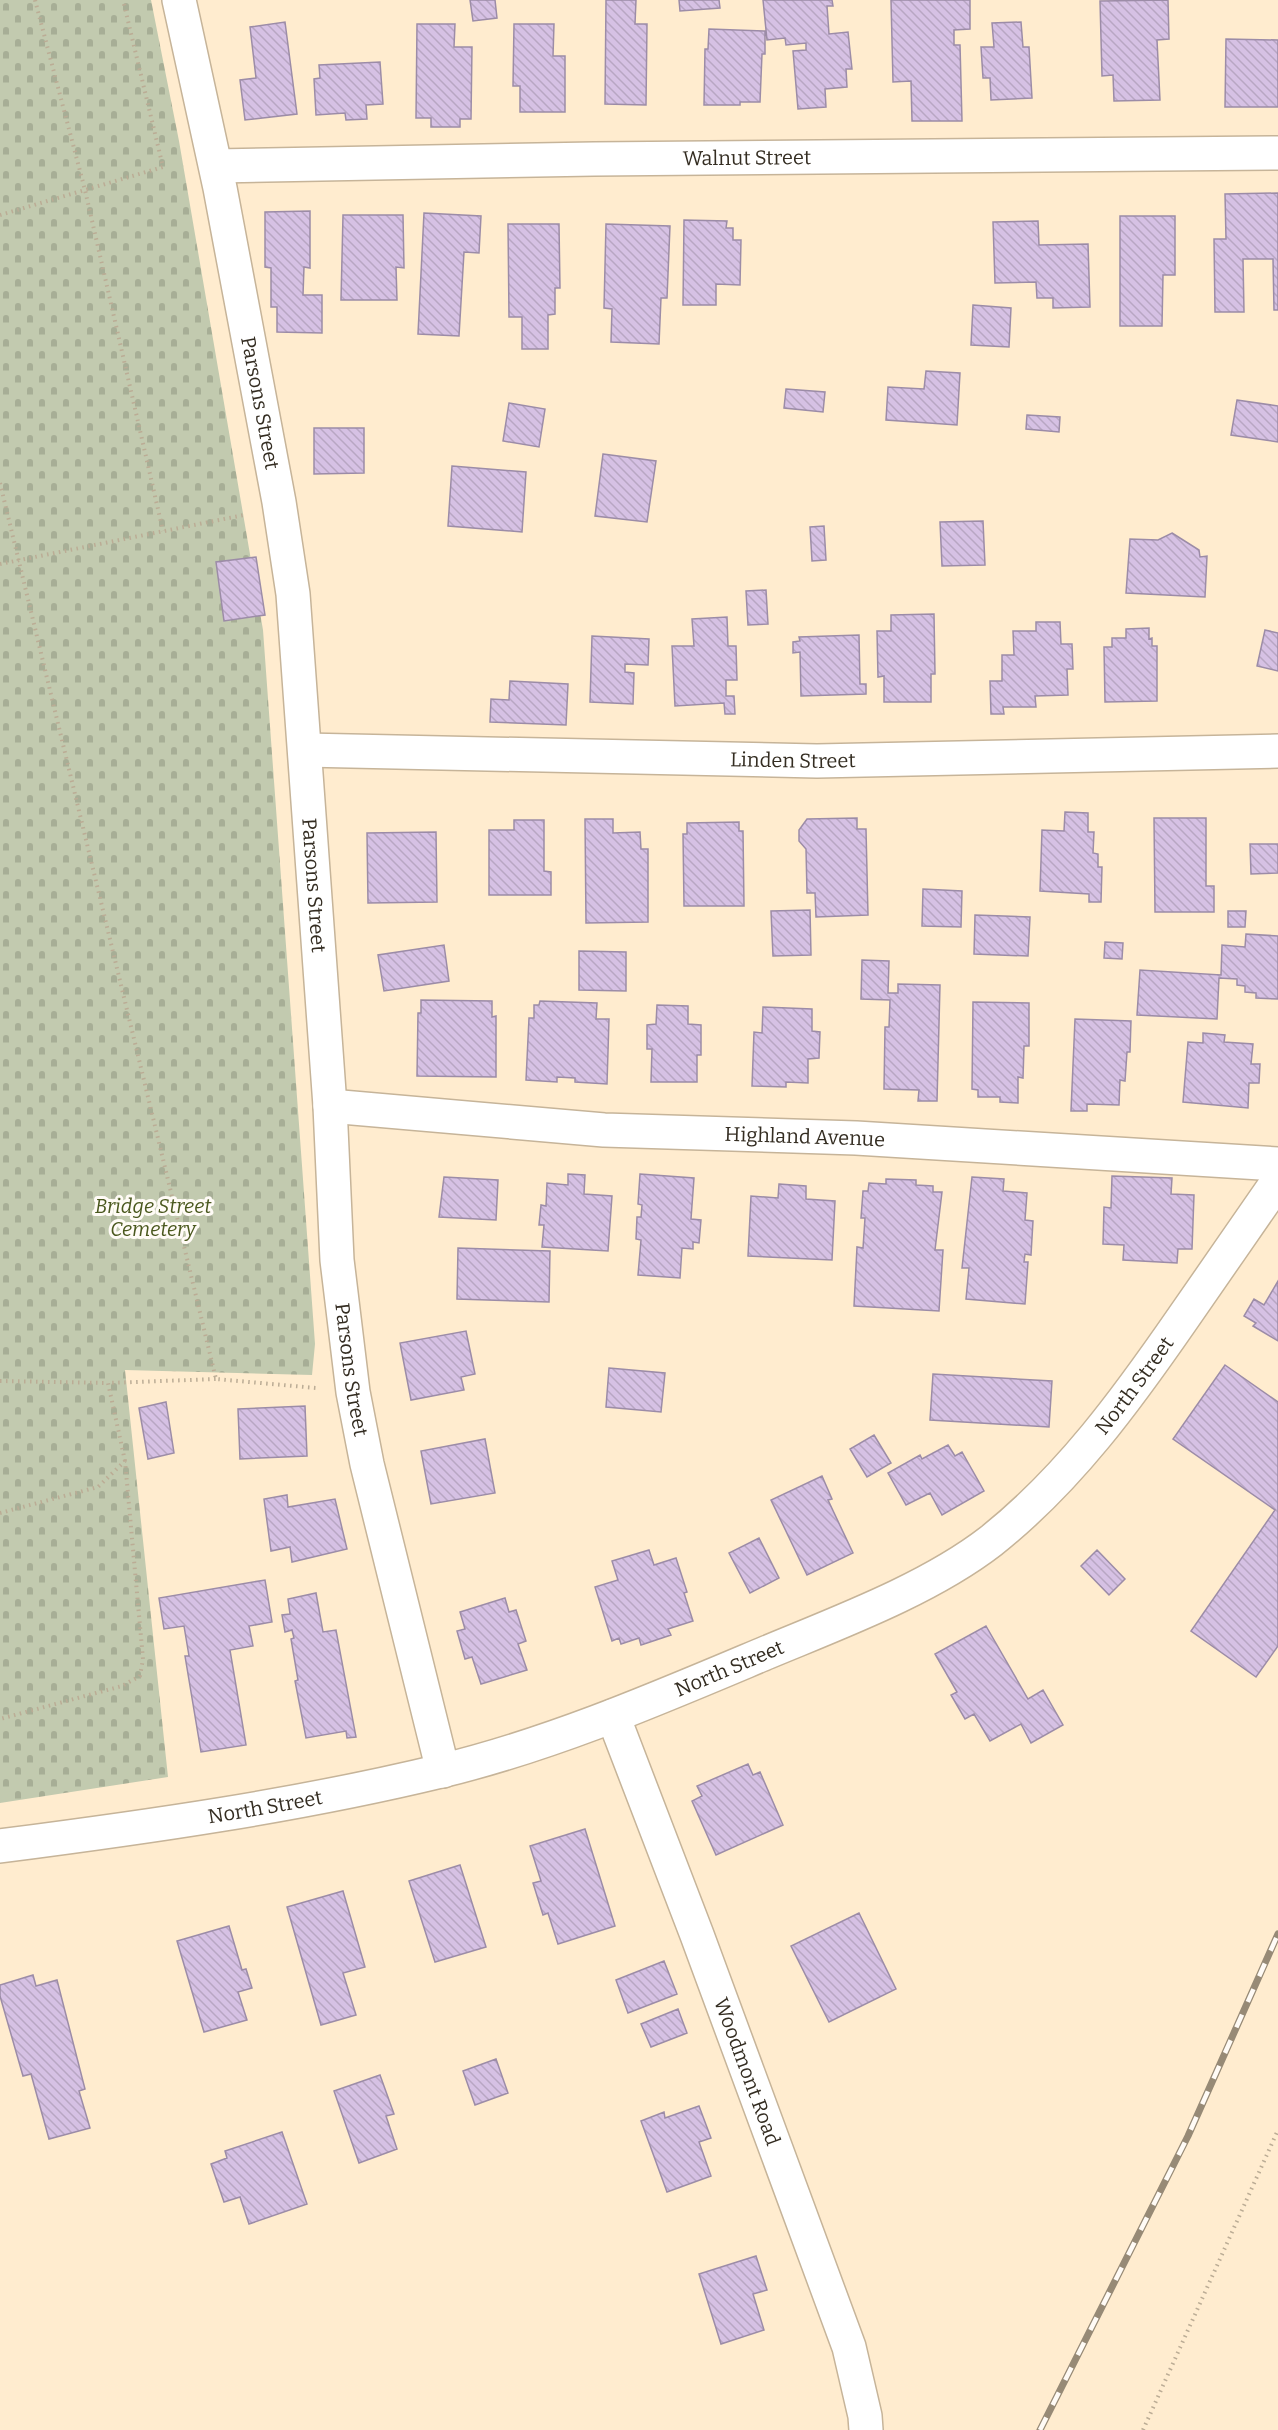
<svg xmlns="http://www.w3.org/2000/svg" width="1278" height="2430" font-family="Bitter,serif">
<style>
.cemetery{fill:url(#cemetery-stones)}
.building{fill:url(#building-back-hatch);stroke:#9c8ca7;stroke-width:1.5}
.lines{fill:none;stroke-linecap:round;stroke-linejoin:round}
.street-casing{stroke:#c6b499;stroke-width:36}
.secondary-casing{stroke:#c6b499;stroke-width:36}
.path{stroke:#bbac95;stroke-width:4;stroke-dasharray:1.5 4.5;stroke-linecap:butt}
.street{stroke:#fff;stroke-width:33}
.secondary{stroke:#fff;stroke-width:33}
.rail-casing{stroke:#978a76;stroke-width:7}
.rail{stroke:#fffbf6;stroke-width:4.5;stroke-dasharray:14;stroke-linecap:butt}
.labels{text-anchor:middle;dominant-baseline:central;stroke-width:6;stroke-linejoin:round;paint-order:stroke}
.street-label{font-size:20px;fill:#342d22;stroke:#fffbf6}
.park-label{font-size:20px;font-style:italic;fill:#4a581e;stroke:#fffbf6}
</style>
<defs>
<pattern id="cemetery-stones" width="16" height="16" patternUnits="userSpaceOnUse" patternTransform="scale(1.5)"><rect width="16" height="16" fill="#c2caaf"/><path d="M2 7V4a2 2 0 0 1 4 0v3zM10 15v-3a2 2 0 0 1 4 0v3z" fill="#a7ae96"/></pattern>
<pattern id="building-back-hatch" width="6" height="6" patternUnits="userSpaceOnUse" patternTransform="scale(1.5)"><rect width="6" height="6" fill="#d6c1e4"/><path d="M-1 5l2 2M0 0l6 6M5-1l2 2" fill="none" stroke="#b8a6c3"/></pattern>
</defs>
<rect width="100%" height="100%" fill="#ffeccf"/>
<!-- cemetery -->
<path class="cemetery" d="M0,0H151L179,141L263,630L315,1344L312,1375L125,1370L168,1777L0,1803Z"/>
<!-- building -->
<path class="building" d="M470,0H495L497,18L473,21Z
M606,0H636L635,24H647L646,105L605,104Z
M679,0H719L720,8L680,11Z
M763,0H832L833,6H827L829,34L848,32L852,69H846L847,87L825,89L826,107L798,109L793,51L806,50V43L786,45L785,38L767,40Z
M891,0H970V29L954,30V45H960L962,121H912L911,81L893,82Z
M1168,0L1169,39L1157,40L1160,100L1114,101L1113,75L1102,76L1100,1Z
M285,22L297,114L245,120L240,80L256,78L250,27Z
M1021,22L1023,47H1029L1032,98L991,100L990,78H983L981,47H994L992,23Z
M417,24H455L454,47H472L471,119H460V127H431V118H416Z
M514,24H554L553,56H565V112H520V86H513Z
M709,29L765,31V54H762L760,102H740V105H704L705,49H708Z
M1226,39L1278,40V107H1225Z
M380,62L383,104L366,105L367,119L346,120L345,113L316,115L314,79L320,78L319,65Z
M1278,193V310H1274L1273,259H1243L1244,312H1215L1214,239H1226L1225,194Z
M310,211V268L304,267L303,295H322V333L277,332V307H271V268L265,267V212Z
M424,213L481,216L479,253L464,252L459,336L418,334Z
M343,215H403L404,268L396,267L397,300H341Z
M1120,216H1175V275H1163L1162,326H1120Z
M684,220L727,221L726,228H733V240H741L740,285L716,284V305H683Z
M1038,221L1039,245L1088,244L1090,307L1053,308V298H1037L1036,282L995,283L993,222Z
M508,224H559L560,288H555V314L548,315V349H522V317H509Z
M606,224L670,226L667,298H661L659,344L611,342L612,309L604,308Z
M973,305L1011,308L1009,347L971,345Z
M926,371L960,373L957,425L886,420L888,387L924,389Z
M786,389L825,392L823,412L784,408Z
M1237,400L1278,406V442L1231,435Z
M509,403L545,409L539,447L503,441Z
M1027,415L1060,417L1059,432L1026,429Z
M314,428H364V473L314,474Z
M603,454L656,461L647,522L595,516Z
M452,466L526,472L522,532L448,526Z
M983,521L985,565L942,566L940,522Z
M824,526L826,560L812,561L810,527Z
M1172,533L1199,550L1200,557L1207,556L1205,597L1126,593L1130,539L1158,540Z
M256,557L265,615L224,621L216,562Z
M766,590L768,624L748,625L746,591Z
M934,614L935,674H931V702H884V676L878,677L877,631H891V615Z
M727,617L728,646H736L737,680H726V696H734L735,714H725L724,703L675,706L672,646H694L692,619Z
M1036,622H1060L1061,644H1072L1073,669H1067L1068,695L1035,696L1036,707H1003L1004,714H991L990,681H1002V655H1014L1013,631H1036Z
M1149,628V639L1152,638V646H1157V701L1105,702L1104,647H1112V638H1126V629Z
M1265,630L1278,633V671L1257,666Z
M859,635L860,684H866V694L801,696L800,652L793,653V642L800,641L799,637Z
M592,636L649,639L648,665L625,664V672L634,673L633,704L590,702Z
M510,681L568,684L566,725L490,722L491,699L509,700Z
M1065,812L1088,813V832H1094L1093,853L1098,854V867H1102L1101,902H1089V894L1040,891L1042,830L1064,831Z
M857,818V829H866L868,915L816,917L815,893H807L806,849L799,841V830L807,819Z
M1154,818H1206V886H1214V912H1155Z
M585,819H613V833L640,832L641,849H648V922L586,923Z
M514,820H544V871L551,872V895H489V830H514Z
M739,822V831H743L744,906H684L683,834H687V823Z
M436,832L437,902L368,903L367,833Z
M1250,844H1278V873L1251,874Z
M923,889L962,891L961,927L922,926Z
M810,910L811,955L773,956L771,911Z
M1228,911H1246L1245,927H1228Z
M975,915L1030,917L1028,956L974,954Z
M1246,934L1278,936V999L1256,998V993L1245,992V986L1237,985V979L1219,978L1217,1019L1137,1015L1140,970L1221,975L1222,945L1245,947Z
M1105,942L1123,943L1122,959L1104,958Z
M444,945L449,981L384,991L378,955Z
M579,951L626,952V991L579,990Z
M862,960L889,961L888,993H898V984L940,985L937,1101H918L919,1090L884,1089L885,1027H889L890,1000L861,999Z
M421,1000L492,1001V1017L496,1016V1077L417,1076L418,1013H421Z
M540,1001L597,1003L596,1019H609L607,1084L575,1082V1078L557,1077V1082L526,1080L529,1018H534V1005H539Z
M973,1002L1029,1003V1046H1024L1023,1078L1018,1077V1103L1000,1102V1097H978V1090L972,1089Z
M657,1005L688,1006V1024L701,1025V1055H697V1082H651L652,1049H647V1025L656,1024Z
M763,1007L812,1009V1031L820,1032L819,1058L808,1059V1083L786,1082V1087L752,1086L754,1032L762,1033Z
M1075,1019L1131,1021L1130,1052H1127L1125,1081L1120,1080L1119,1105L1087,1104V1111H1071Z
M1203,1033L1225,1035L1224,1042L1253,1044L1251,1064H1260L1259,1083H1249L1248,1108L1183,1102L1188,1042L1203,1043Z
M568,1174L585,1175L584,1194L612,1196L608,1251L542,1247L544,1225H539L541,1205L546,1206L547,1183L568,1185Z
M640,1174L694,1178L691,1219L701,1220L699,1243L693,1242V1249L682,1248L680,1278L638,1275L641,1240L636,1239L637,1217H641L642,1205L638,1204Z
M1112,1176L1172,1178L1171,1194L1194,1195L1192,1249H1178L1177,1263L1123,1260L1124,1245L1103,1244L1104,1207L1111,1208Z
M444,1177L498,1180L496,1220L439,1217Z
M972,1177L1004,1179L1003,1191L1027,1193L1025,1220L1033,1221L1031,1255L1025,1254L1024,1262H1028L1025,1304L966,1299L969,1268H962Z
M886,1179L916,1180V1185L933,1186V1192H942L935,1250H943L939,1311L854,1306L857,1247L863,1248L865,1218H861L863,1191H868L869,1183L886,1184Z
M779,1184L806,1186V1199L835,1201L832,1260L748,1256L751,1196L778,1198Z
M458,1248L550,1251L549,1302L457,1299Z
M1278,1281V1341L1253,1326L1256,1323L1244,1316L1254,1299L1264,1305Z
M466,1331L475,1374L461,1377L464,1390L411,1400L400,1343Z
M1225,1365L1278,1402V1646L1256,1677L1191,1631L1275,1510L1173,1439Z
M609,1368L665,1373L661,1412L606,1407Z
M933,1374L1052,1381L1049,1427L930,1420Z
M166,1402L174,1453L148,1459L139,1408Z
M305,1406L307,1456L240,1459L238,1409Z
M874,1435L891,1463L867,1477L850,1449Z
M485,1439L495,1493L431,1504L421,1451Z
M948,1445L955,1456L962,1452L984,1491L942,1515L930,1493L906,1505L888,1473L920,1455L922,1459Z
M822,1476L832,1499L828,1500L853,1553L807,1575L771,1500Z
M287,1495L288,1507L335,1499L347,1549L292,1562L290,1547L271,1551L264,1499Z
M759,1538L779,1578L750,1593L729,1553Z
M649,1550L654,1565L676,1558L687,1592L684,1593L693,1621L668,1629L671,1635L641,1645L639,1638L621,1644L619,1638L612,1641L595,1587L618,1580L612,1561Z
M1097,1550L1125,1579L1109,1595L1081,1566Z
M265,1580L272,1622L249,1626L253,1646L230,1650L246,1745L201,1752L185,1656H189L184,1626L164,1629L159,1598Z
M316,1593L323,1632L336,1630L356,1737L347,1738L346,1731L306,1738L295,1681L298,1680L291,1639L294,1638L292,1630L285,1632L282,1615L290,1614L288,1599Z
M505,1598L509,1612L516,1610L526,1641L518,1644L527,1670L481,1684L472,1657L465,1659L457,1631L465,1629L460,1612Z
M986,1626L1028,1699L1043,1690L1063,1725L1031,1743L1021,1724L990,1741L974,1714L965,1719L951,1695L957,1692L935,1654Z
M748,1764L753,1775L760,1772L783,1825L716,1855L692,1801L702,1796L697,1786Z
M585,1829L615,1926L558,1944L548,1913L543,1915L533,1883L541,1881L530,1846Z
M460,1865L486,1947L435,1962L409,1881Z
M343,1891L365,1967L343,1973L356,2015L321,2025L287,1907Z
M859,1913L896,1989L829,2022L791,1946Z
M229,1926L242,1970L246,1969L252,1988L238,1992L247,2020L204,2032L177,1941Z
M664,1961L677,1994L628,2013L616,1980Z
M33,1975L36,1986L57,1980L85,2089L79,2091L90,2128L49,2139L31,2074L23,2076L0,1996V1985Z
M678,2009L687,2033L651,2047L641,2024Z
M496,2059L508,2093L475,2105L463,2071Z
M380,2075L394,2114L386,2116L397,2149L359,2163L334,2091Z
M699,2106L711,2138L699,2142L711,2176L667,2192L641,2121L664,2112L665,2118Z
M282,2132L307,2204L249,2224L240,2197L224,2202L211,2164L227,2158L225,2151Z
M756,2256L767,2290L753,2294L764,2330L721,2344L699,2274Z"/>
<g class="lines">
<!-- street casing -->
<g class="street-casing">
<g id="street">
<path id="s1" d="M179,0L220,188L279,502L293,594L330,1106L337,1260L353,1392L367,1464L443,1771"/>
<path id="s2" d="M216,166L594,159L1278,153"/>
<path id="s3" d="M305,750L817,761L1278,751"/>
<path id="s4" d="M330,1106L604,1130L856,1138L1278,1164"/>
<path id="s5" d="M613,1716L697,1935L849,2347L865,2416L866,2430"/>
</g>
</g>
<!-- secondary casing -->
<g class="secondary-casing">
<g id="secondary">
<path id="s6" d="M0,1846C147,1827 296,1806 441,1771C553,1744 661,1697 768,1652C840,1622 929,1589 991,1541C1069,1479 1127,1399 1183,1318C1215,1272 1246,1227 1278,1181"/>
</g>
</g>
<!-- path -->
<path class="path" d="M35,0L85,190L163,531
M0,215L163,167L123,0
M0,483L216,1379L316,1388
M0,564L244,515
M0,1381L108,1383
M125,1461L108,1383L216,1379
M0,1513L98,1487L125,1461L143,1659L140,1676L122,1686L0,1719
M1143,2430L1278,2130"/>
<!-- street -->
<use href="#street" class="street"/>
<!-- secondary -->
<use href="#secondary" class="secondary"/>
<!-- rail casing -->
<g class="rail-casing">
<path id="rail" d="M1040,2430L1188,2136L1278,1934"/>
</g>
<!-- rail -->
<use href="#rail" class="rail"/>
</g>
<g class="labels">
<!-- street labels -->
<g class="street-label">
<text stroke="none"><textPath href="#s2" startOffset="531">Walnut Street</textPath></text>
<text stroke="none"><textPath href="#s1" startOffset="411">Parsons Street</textPath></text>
<text stroke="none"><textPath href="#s3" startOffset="488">Linden Street</textPath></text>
<text stroke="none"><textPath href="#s1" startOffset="897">Parsons Street</textPath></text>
<text stroke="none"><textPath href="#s4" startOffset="476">Highland Avenue</textPath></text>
<text stroke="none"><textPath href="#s1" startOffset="1383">Parsons Street</textPath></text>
<text stroke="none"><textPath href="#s6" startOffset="1258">North Street</textPath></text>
<text stroke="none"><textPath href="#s6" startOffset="754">North Street</textPath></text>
<text stroke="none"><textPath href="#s6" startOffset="268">North Street</textPath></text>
<text stroke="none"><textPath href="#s5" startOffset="380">Woodmont Road</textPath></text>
</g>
<!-- park labels -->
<g class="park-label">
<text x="153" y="1206">Bridge Street<tspan x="153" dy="23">Cemetery</tspan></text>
</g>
</g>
</svg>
